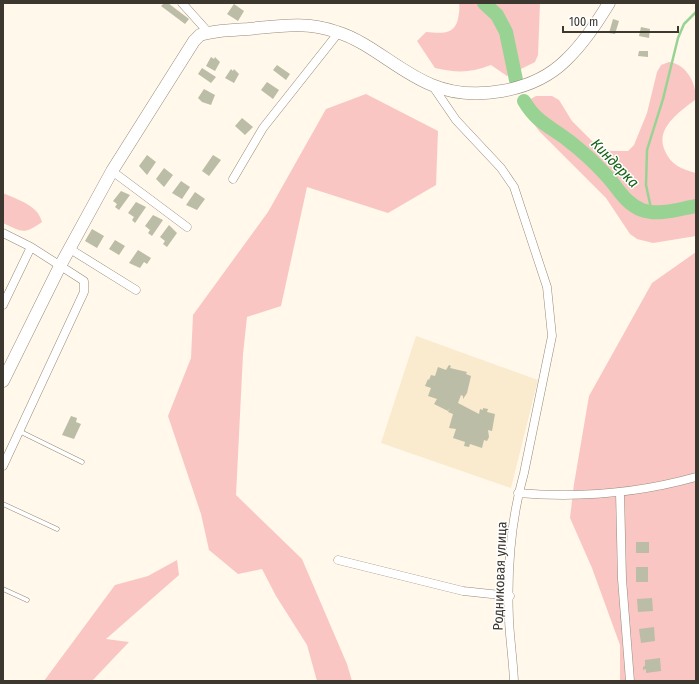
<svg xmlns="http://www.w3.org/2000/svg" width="699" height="684" font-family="'Fira Sans Condensed',sans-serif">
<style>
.built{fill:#faeace}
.green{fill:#f9c6c3}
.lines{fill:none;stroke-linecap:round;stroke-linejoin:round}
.stream{stroke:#99d394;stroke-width:2.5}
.river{stroke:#99d394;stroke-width:14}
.building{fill:#bbbda7}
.lane-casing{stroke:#968b78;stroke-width:5}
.street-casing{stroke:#968b78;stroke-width:9}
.secondary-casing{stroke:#968b78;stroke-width:13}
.lane{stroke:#fff;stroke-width:4}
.street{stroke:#fff;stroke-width:8}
.secondary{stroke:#fff;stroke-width:12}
.labels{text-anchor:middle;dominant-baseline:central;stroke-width:3;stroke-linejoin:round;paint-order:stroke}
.street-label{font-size:14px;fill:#3c372f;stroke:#fff}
.water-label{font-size:15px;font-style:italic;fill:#156412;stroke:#fff}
</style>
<rect width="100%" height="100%" fill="#fff8eb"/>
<!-- built -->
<path class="built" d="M416,336L538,380L511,488L381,443Z"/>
<!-- green -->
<path class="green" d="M459,3H540L538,55L535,62L507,76L491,65C469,73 458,73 435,68L417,41L426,32C440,33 454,36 458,19C459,13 460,9 459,3Z
M669,62C686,64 696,82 696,99C681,111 654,128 665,151C671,165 681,169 696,173V236L653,243L637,239L630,234L606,198L539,131L532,121L529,100L536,96H552L559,100L572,121L596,145L611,151H628L634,145L647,113L657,72L661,65Z
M366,94L438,131L436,185L388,213L307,187L281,306L247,317L243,354L236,495L302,559L347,664L352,681H317L307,645L276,596L262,569L238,574L209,550L201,514L168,416L191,358L193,315L268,212L326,109Z
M3,193C18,200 38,205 42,222C23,235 23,232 3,223Z
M696,252V681H620V645L592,568L570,518L574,484L589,396L652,283Z
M177,560L179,575L106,639L129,642L92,681H44L115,585L148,576Z"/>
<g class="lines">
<!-- stream -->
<path class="stream" d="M652,213L646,185L647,150L663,99L678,38L684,24L696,12"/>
<!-- river -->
<path class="river" d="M484,3L497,15L506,32L516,80
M524,101C537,123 550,126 569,141C582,151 595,163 605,174C618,187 624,203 642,210C658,216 679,209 696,206"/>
</g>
<!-- building -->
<path class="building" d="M164,3H168L189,19L185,24L161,6Z
M234,4L244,11L238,21L227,14Z
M613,19L619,21L615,34L609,33Z
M641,27L650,29L649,38L639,36Z
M639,51H648V57L638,56Z
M211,57L214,59L215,57L220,62L215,71L206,66Z
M277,65L290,74L286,80L273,70Z
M202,68L216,77L211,83L198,74Z
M231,69L233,71L234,69L239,74L234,83L225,78Z
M267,82L279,90L273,99L261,90Z
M204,89L215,95L211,105L202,102L198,98Z
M242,118L253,127L245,135L235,126Z
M147,155L156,162L147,175L139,166Z
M213,155L221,160L209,176L202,171Z
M164,168L173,175L164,187L156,179Z
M181,181L190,187L182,199L172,193Z
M121,191L130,195L119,210L115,207L117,204L113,201Z
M195,192L205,199L197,210L186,205Z
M136,202L146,207L135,223L132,220L134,217L128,213Z
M153,215L163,220L152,236L148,233L150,230L145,226Z
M169,225L177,233L167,247L163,244L165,241L160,237Z
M92,229L104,236L97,248L85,241Z
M115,240L125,246L119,255L109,249Z
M138,250L151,258L147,264L144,262L140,268L129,263Z
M449,365L451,366L450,368L467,372L466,374L471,376L467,393L463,399V396L461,395L458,403L479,414L480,409L483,410V408L488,409L487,412L495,414L492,431L488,430L489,437L487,441L484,440L482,448L470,444L469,447L464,446L465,442L453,438L456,429L449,428L453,414L448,412L450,407L448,411L434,404L437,399L428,396L431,388L425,386L428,379L429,380L431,375L435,376L438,367L446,370Z
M71,416L77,418L76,422L81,424L74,439L62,435Z
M636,542H649V553H636Z
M636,567H648V582H636Z
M652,598L653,611L638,612L637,599Z
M654,627L655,641L641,643L639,629Z
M660,658L661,671L646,673V669L643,670V667L645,666V660Z"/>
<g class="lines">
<!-- lane casing -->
<g class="lane-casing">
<path id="lane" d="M19,431L82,462
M3,504L57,529
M3,589L27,600"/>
</g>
<!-- street casing -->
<g class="street-casing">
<path id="street" d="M182,3L208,32
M432,85L456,120L501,168L514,187L547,287L552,336L524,473C511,519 507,571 509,620C510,640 513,660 514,681
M112,171L187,227
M233,179L263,128L339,32
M3,233L31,247L84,281V292L3,466
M70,249L136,290
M3,305L31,247
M620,492L622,579L630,681
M518,493C577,498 639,493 696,477
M338,560L463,591L510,596"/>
</g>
<!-- secondary casing -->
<g class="secondary-casing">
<path id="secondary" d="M3,381L60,266L112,171L194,41L200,35C215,30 232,30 248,29C279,26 307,21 337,32C370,42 399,72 432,85C473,102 533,92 565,61C583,44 596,24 609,3"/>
</g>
<!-- lane -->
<use href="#lane" class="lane"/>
<!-- street -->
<use href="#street" class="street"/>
<!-- secondary -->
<use href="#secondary" class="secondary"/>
</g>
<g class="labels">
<!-- street labels -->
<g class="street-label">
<text transform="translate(500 576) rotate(-88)">Родниковая улица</text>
</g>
<!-- water labels -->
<g class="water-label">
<text transform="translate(615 163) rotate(46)">Киндерка</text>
</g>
</g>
<!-- border -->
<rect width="699" height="684" fill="none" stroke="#3c372f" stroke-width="8"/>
<!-- scale -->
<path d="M563 26v6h115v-6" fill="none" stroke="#3c372f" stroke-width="2"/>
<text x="569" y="26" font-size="12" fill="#3c372f" stroke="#ffffff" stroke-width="3" paint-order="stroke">100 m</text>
</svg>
